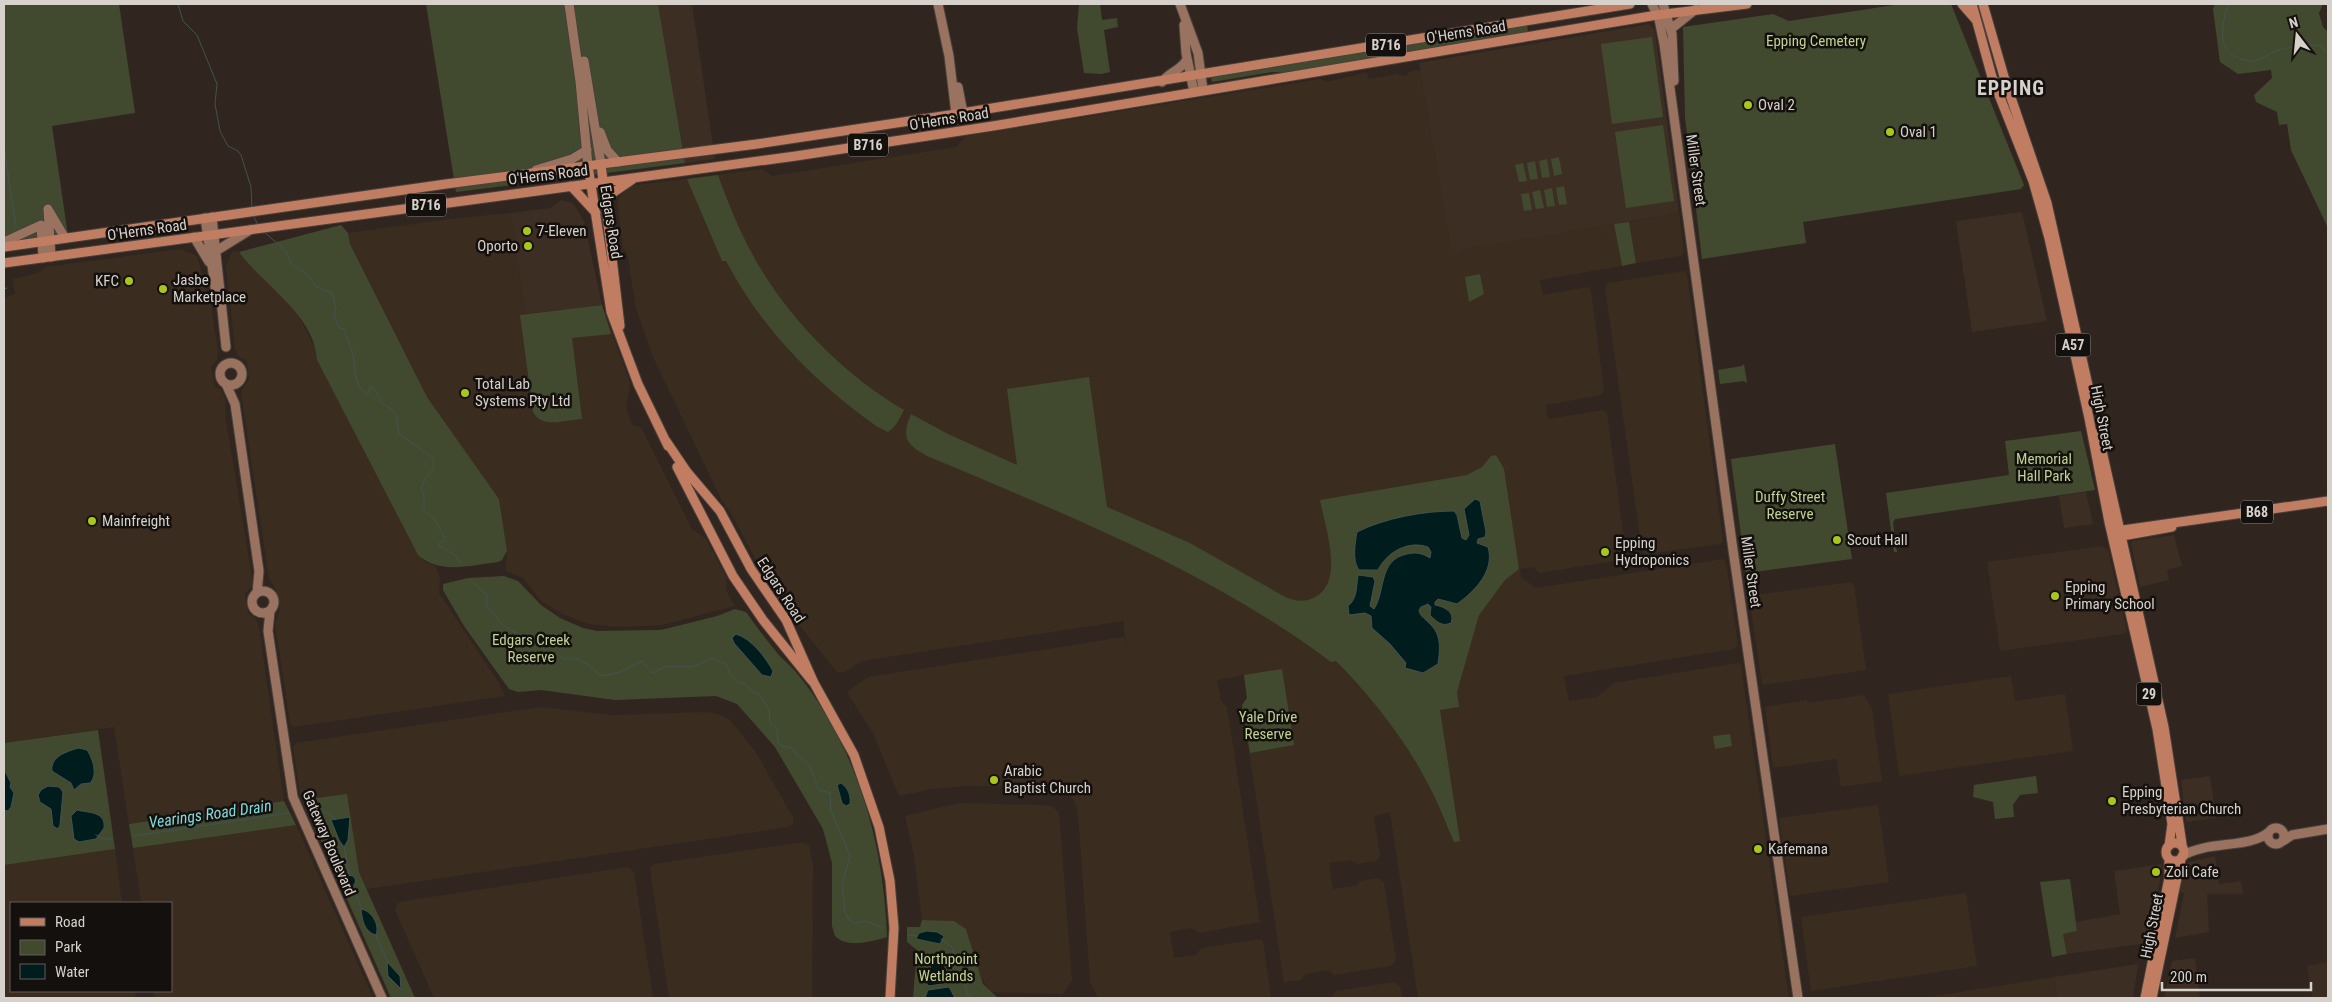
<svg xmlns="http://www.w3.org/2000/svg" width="2332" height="1002" font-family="'Roboto Condensed',sans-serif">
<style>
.built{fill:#3d2e23}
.industrial{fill:#3b2c20;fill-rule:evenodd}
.education{fill:#3a2c20}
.green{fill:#414a2f}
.water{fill:#011c1c;stroke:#415251}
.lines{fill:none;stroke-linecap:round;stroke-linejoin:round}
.stream{stroke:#415251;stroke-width:1}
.secondary-casing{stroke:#49413c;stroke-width:11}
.primary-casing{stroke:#49413c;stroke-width:11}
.secondary{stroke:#997260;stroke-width:9}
.primary{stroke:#c17d62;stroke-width:9}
.poi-dot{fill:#a9c71a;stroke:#14100d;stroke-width:2}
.labels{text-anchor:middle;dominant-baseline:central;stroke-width:5;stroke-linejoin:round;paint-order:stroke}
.shield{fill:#14100d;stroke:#9c9793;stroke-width:1}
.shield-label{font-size:14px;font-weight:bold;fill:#d7d1cc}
.street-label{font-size:15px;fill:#d7d1cc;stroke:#14100d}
.park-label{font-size:15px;fill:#bfd394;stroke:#14100d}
.poi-label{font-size:15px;fill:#d7d1cc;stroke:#14100d;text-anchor:start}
.water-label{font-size:16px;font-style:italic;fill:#80d9d9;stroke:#14100d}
.district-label{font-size:20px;font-weight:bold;letter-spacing:1px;fill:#d7d1cc;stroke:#14100d}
</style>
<rect width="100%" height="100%" fill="#30261f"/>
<!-- built -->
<path class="built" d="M658,4H692L715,159L685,163Z
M1649,24L1655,31L1679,213L1451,252L1419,63Z
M561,200L573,203L584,221L602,305L525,314L511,213L550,208Z
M2022,212L2047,321L1972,332L1956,221Z
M2086,492L2093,524L2064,528L2059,496Z
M2174,535L2182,566L2167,570L2169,580L2140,587L2131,544L2132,541Z
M2210,776L2216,818L2186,822L2181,780Z
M2215,856L2219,884L2241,881L2243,894H2207L2209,932L2175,938L2184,893L2180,892L2185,863Z
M2163,864L2148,943L2067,954L2063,934L2077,931L2076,922L2120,914L2114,871Z
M2195,958L2200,998H2164L2172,961Z
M2138,964L2133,998H2057L2054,977Z"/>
<!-- industrial -->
<path class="industrial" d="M1420,70L1451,251L1614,224L1622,266L1540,280L1543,295L1587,287L1591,290L1604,390L1601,395L1546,405L1548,419L1603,410L1607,413L1626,554L1621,560L1539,573L1534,567L1520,569L1521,577L1536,588L1723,559L1726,562L1738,645L1734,649L1564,676L1569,701L1597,697L1614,683L1738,663L1741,665L1789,998H1418L1390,812L1374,816L1380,856L1376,861L1357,864L1351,860L1329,863L1333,889L1355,886L1360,881L1378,878L1384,882L1396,960L1391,966L1334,975L1328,970L1306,974L1301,980L1284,982L1242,705L1247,698L1244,675L1217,680L1221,701L1227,707L1260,922L1199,933L1191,928L1170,932L1174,958L1196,955L1201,948L1260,939L1263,941L1271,998H1098L1090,982L1078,814L1077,807L1071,796L1059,788L1051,787L966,786L932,789L899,796L873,733L848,694L849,690L868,677L1124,637L1126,648L1123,621L862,661L845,672H837L775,595L777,585L766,566L758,564L732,515L721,499L653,357L636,308L627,252L623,248L617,201L629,186L763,169L772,176L956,147L966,136L1320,79L1327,82L1367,72L1369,79L1397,74L1405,76L1410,72ZM1336,661L1451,779L1430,786L1399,735L1381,711Z
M511,213L525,314L602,305L630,383L626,408L632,425L641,427L692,529L706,539L727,578L726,590L735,606L662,625L617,627L588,624L563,614L542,602L523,578L506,571L507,552L499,499L427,397L350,244L348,233L450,219Z
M1679,213L1684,252L1681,256L1636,263L1629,222Z
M180,249L197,256L211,306L218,349L217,360L211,367L215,386L222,391L225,398L226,421L252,577V587L245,593L248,613L256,619L259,628L284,801L129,824L114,727L4,743V298L15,294L13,279L38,273L46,267Z
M233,250L241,254L295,310L316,349L317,360L418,555L426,562L436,566L440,580L439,593L499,683L505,696L294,727L290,723L275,623L280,610L275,587L269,579L241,392L249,379L247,361L238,356L235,349L231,311L226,266Z
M1684,271L1687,274L1723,541L1720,544L1646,554L1642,551L1605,288L1608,283Z
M1851,582L1854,585L1866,670L1762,685L1749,596Z
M2011,676L2015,701L2065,694L2073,751L1899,776L1888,694Z
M1864,695L1872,709L1882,781L1841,787L1836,759L1773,768L1765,707L1807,700L1808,703Z
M541,707L612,715L708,712L721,715L730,720L755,751L793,817V824L789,827L367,889L359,872L347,795L303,800L300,793L293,747L296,743Z
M959,803L1041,805L1051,806L1059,812L1072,981L1063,994L990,992L979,973L966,929L954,921L922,920L914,856L905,816Z
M1878,805L1889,882L1790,896L1779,818Z
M296,825L373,998H154L153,991H171V903H141L133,848Z
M804,842L809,845L813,865L812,998H669L650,869L654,864Z
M115,849L122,903H11V991H135L136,998H4V865Z
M628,867L634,872L653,998H434L395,910L398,903L404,901Z
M1966,893L1977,966L1811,991L1801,917Z
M2054,977L2057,998H1936L1935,996Z
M1394,982L1400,986L1402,998H1321L1331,997L1336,991Z"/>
<!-- education -->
<path class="education" d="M2103,546L2108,550L2127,631L2123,634L2000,651L1987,562Z
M2328,962V998H2312L2307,966Z"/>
<!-- green -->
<path class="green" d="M4,4H119L135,113L52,126L68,236L4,244Z
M426,4H658L685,163L456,192Z
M1079,4H1100L1102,20L1117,18L1118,27L1104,30L1110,72L1101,74L1084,73L1077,28Z
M1901,4H1951L2024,185L2021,189L1803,222L1806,243L1702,259L1685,117L1683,27L1773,14L1789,21Z
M2215,4H2323L2319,13L2323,27L2328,32V228L2291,150L2287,124L2279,125L2277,112L2256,102L2254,95L2272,78L2271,70L2238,74L2220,62L2213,9Z
M1527,24L1528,32L1289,72H1272L1212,82L1211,79L1214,75Z
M1652,37L1663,117L1612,124L1601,44Z
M1663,125L1674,201L1626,208L1615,132Z
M1559,157L1562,174L1554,176L1551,159Z
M1547,159L1550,177L1542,178L1539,161Z
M1535,161L1538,179L1530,180L1527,163Z
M1523,163L1527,181L1519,182L1515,165Z
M718,175C729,206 742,237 759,266C793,323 846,376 904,410C899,419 897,426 888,432L876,426C814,382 762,329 726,261H722L687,179Z
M1564,186L1567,204L1559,205L1556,188Z
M1552,188L1555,206L1547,207L1544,190Z
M1540,190L1544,208L1536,209L1532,192Z
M1529,193L1532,210L1524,211L1521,194Z
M1629,222L1636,263L1622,266L1614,224Z
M341,225L348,233L350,244L427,397L499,499L507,551L502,560L498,562C471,565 440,575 418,555L317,360C315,315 263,285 239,252Z
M1480,274L1484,294L1469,302L1465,277Z
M602,305L611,334L572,338L582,419C565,420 542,429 533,412L520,315Z
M1744,364L1747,383L1744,381L1720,384L1718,370L1742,366Z
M1089,377L1107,507L1190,543L1285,597C1295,601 1305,603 1315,597C1345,582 1325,527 1320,500L1467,475L1482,467L1491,456L1496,455L1504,469L1519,569L1505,580L1479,615L1457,692L1459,707L1440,710L1460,841L1454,842C1446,824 1439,804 1429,786C1405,739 1373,699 1336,661L1331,662C1208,570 1067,515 927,456C906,444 901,438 911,414L948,434L1017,465L1007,389Z
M2081,431L2095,490L1895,519L1893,523L1897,552H1894L1886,493L2009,475L2005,441Z
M1835,444L1852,559L1746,573L1731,459Z
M504,576L518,581L541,605L560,618L583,628L597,631L661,630L717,616L735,609L746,612C756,626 767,641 778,654C783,660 790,665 795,671C856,744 884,843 887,937C873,941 847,949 835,936L832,926V863L823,829L775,747L737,704L716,696L615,700L541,690L518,692L509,689L464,626L443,590V584L468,578Z
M1282,669L1294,745L1250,753L1242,705L1247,698L1244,675Z
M98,730L115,849L4,865V743Z
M1730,734L1732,746L1715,749L1713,736Z
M2036,776L2038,793L2020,795L2013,805L2014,817L1995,819L1993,802L1973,797L1974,785Z
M347,794L359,872L415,998H391L303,800Z
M284,801L296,825L133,848L129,824Z
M2070,879L2077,931L2063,934L2067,954L2052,957L2040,882Z
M922,920L954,921L966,929L983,984L998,998H913L917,950L907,942V927H920Z"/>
<!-- water -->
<path class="water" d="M1475,499L1480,501L1486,532L1485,537L1478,539L1477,543L1488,547C1495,571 1475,591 1457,604L1438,599L1435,602V605C1445,607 1455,612 1451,623C1442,627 1437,622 1430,615L1431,607L1428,604L1421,607L1419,610C1420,616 1424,618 1429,623C1442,635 1440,648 1438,664L1423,673L1405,668L1406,663L1390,644L1372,628L1371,616L1365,613L1349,615L1348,606C1358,598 1356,586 1358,575L1373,577L1375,581L1370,606L1374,609C1386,591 1378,560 1407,554C1416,552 1422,553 1430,558L1431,552L1428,547C1408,540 1387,552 1378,570H1359C1352,561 1355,543 1357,532C1385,518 1423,511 1454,511L1457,515L1462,538L1466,540L1469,535L1464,509Z
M736,634C752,639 765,657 773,671L771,677L762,675L734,643L732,638Z
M79,748L87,750C93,759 98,775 90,783L81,784L74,790L71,783L52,771C50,757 67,751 79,748Z
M4,769L11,783L10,787L14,793L11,807L8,811L4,810Z
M841,783C848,788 851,795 850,804L846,806L842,803L837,785Z
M48,786L59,787L63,792L60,825L58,829L53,826L51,809L40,802L38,795L41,790Z
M77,810C88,813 106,811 104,828L96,839L79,842L74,839L71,816Z
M350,817L348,840L344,847L339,840L331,820Z
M344.5 881a5.5 5.5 0 1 1 11 0a5.5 5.5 0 1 1-11 0Z
M361,909C372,911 380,925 376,935C364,932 362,919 361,909Z
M927,931L937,932L944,936L940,944L916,939L919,933Z
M932,959H942L950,981L948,983L929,986L927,984Z
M387,962L400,976L401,989L388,976Z
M949,987L955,998H925L928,990Z"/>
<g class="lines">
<!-- stream -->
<path class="stream" d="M178,4L183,21L197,35L217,84L215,104L220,131L228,146L238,151L241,155L251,187L252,209
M2228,4C2224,18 2217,43 2231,54C2237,59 2247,60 2254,62L2276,51L2303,44L2320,46L2328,53
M4,147L16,227
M253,215L258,225
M264,232L286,251L292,265L307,274L317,287L332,293L336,308L334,317L340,328L344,329C346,337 349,342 351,348C357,365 351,381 366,394L369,393L370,385L377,393L382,404L392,409L396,415L399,434L433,458V469L425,479L421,489L424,493V511C438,520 437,525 445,538L444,541L439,543V546L455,555L461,563
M4,289L7,288
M470,579L487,595L486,605L502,624L512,631L524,636L548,652L558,655L564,659H577L589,665L601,676L620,672L642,661L650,671L653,673L667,666L692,667L712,658L726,664L731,676L738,682L745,684L754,693L760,695L769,710L770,722L777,729L778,742L782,746L792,748L799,757L809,764L819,790L830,793L831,811L850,856L842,885L845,912L849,920L856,923L866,921L884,928
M309,811L326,812L336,819
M96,835L104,839H112
M133,836L289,813
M344,846L349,874
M353,888L362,909
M376,935L388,963
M908,935L917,936
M941,939L952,947L969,998"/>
<!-- secondary casing -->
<g class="secondary-casing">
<path id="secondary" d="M569,4L580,81L588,166
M938,4L949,56L956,114
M1180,4L1198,53L1203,90
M1652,4L1659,19L1664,44L1733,550L1798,998
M1663,4L1672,34L1674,81
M1184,25L1186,53L1194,92
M1671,29L1696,9
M584,61L601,164
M1162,82C1169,72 1182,70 1187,59
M958,87L963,113
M600,132L607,150L618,162
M536,170L572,159L587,150
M48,209L51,257
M49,211L65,238
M212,217L226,347
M205,218L217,300
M194,237L209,262
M4,242L41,225L43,258
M216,251L250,230
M220 374a11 11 0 1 1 22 0a11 11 0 1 1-22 0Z
M226,384L235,404L259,571L257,593
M252 602a11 11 0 1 1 22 0a11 11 0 1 1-22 0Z
M270,611L268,631L293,797L382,998
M2268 836a8 8 0 1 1 16 0a8 8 0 1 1-16 0Z
M2283,841L2292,835L2328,829
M2182,856C2208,840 2249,849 2269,832"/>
</g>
<!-- primary casing -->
<g class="primary-casing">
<path id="primary" d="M1962,4L1976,20
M1972,4L1992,77L2033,181L2049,238L2089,418L2109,522L2157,729L2172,824L2169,846
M1983,4L2005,80L2047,203L2092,403
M601,164L620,326
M588,166L611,312L638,384L668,446
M571,186L596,213
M606,200L611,194L633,179
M4,247L446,184L757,144L956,114L1630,4
M4,263L796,156L993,126L1657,15L1747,4
M2098,433L2164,727L2182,844
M666,441L687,472L720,511L751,569L786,620L814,683L854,755L879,827L890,881L894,928L890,998
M677,467L733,576L763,620L812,681
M2116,531L2328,501
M2117,534L2122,536L2172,527
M2166 852a9 9 0 1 1 18 0a9 9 0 1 1-18 0Z
M2145,998L2169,878V860
M2152,998L2181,859"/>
</g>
<!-- secondary -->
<use href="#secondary" class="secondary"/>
<!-- primary -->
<use href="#primary" class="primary"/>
</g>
<!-- markers -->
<g class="poi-dot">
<circle cx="1748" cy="105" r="5"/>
<circle cx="1890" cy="132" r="5"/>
<circle cx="527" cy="231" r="5"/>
<circle cx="528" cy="246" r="5"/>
<circle cx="129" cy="281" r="5"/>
<circle cx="163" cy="289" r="5"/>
<circle cx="465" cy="393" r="5"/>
<circle cx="92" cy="521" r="5"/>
<circle cx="1837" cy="540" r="5"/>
<circle cx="1605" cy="552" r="5"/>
<circle cx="2055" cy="596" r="5"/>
<circle cx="994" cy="780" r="5"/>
<circle cx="2112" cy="801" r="5"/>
<circle cx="1758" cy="849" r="5"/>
<circle cx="2156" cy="872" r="5"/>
</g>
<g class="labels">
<!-- shield labels -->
<g class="shield">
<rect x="1366" y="33.5" width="40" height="23" rx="4"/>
<rect x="848" y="133.5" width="40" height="23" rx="4"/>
<rect x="406" y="193.5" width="40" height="23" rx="4"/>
<rect x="2055.5" y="333.5" width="35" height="23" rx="4"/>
<rect x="2241" y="500.5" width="32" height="23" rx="4"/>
<rect x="2136.5" y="682.5" width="25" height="23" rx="4"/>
</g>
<g class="shield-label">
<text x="1386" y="45">B716</text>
<text x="868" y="145">B716</text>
<text x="426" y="205">B716</text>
<text x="2073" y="345">A57</text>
<text x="2257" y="512">B68</text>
<text x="2149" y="694">29</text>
</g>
<!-- street labels -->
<g class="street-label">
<text transform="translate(1466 32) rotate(-9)">O'Herns Road</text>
<text transform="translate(949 119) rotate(-9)">O'Herns Road</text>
<text transform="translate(1696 170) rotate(82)">Miller Street</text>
<text transform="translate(548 175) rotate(-7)">O'Herns Road</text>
<text transform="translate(611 222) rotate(81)">Edgars Road</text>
<text transform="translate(147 230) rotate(-8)">O'Herns Road</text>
<text transform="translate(2102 418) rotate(79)">High Street</text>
<text transform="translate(1751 572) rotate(82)">Miller Street</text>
<text transform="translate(781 590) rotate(57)">Edgars Road</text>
<text transform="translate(329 843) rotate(67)">Gateway Boulevard</text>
<text transform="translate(2152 926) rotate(-79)">High Street</text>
</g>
<!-- park labels -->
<g class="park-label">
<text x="1816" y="41">Epping Cemetery</text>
<text x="2044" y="459">Memorial<tspan x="2044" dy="17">Hall Park</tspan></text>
<text x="1790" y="497">Duffy Street<tspan x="1790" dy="17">Reserve</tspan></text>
<text x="531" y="640">Edgars Creek<tspan x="531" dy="17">Reserve</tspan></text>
<text x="1268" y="717">Yale Drive<tspan x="1268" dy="17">Reserve</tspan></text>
<text x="946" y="959">Northpoint<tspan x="946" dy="17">Wetlands</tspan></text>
</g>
<!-- poi labels -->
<g class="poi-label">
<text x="1758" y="105">Oval 2</text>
<text x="1900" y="132">Oval 1</text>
<text x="537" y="231">7-Eleven</text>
<text x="518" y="246" text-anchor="end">Oporto</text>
<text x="173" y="280">Jasbe<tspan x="173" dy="17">Marketplace</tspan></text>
<text x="119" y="281" text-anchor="end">KFC</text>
<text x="475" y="384">Total Lab<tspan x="475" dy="17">Systems Pty Ltd</tspan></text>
<text x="102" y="521">Mainfreight</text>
<text x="1847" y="540">Scout Hall</text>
<text x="1615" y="543">Epping<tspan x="1615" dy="17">Hydroponics</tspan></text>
<text x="2065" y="587">Epping<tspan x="2065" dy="17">Primary School</tspan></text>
<text x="1004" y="771">Arabic<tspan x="1004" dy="17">Baptist Church</tspan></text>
<text x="2122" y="792">Epping<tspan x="2122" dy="17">Presbyterian Church</tspan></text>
<text x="1768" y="849">Kafemana</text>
<text x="2166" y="872">Zoli Cafe</text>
</g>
<!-- water labels -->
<g class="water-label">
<text transform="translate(210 814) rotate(-8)">Vearings Road Drain</text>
</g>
<!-- district labels -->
<g class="district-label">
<text x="2011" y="88">EPPING</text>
</g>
</g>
<!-- border -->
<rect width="2332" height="1002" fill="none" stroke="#d7d1cc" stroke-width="10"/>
<!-- legend -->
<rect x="10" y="902" width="162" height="90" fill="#14100d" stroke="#625d59"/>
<rect x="20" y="918" width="25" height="8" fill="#c17d62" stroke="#625d59"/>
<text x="55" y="927" font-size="15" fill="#d7d1cc">Road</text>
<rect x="20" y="940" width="25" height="15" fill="#414a2f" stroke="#625d59"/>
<text x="55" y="952" font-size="15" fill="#d7d1cc">Park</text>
<rect x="20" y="964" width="25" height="15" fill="#011c1c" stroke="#625d59"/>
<text x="55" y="977" font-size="15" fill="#d7d1cc">Water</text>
<!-- north arrow -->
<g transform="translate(2297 35) rotate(344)" stroke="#14100d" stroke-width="4" paint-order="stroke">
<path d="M0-4L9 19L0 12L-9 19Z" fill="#d7d1cc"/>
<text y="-8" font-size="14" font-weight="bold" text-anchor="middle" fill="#d7d1cc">N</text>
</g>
<!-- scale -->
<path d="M2162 982v8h149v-8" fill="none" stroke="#d7d1cc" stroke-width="2.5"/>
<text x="2170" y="982" font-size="15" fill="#d7d1cc" stroke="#14100d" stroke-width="4" paint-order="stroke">200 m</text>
</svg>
